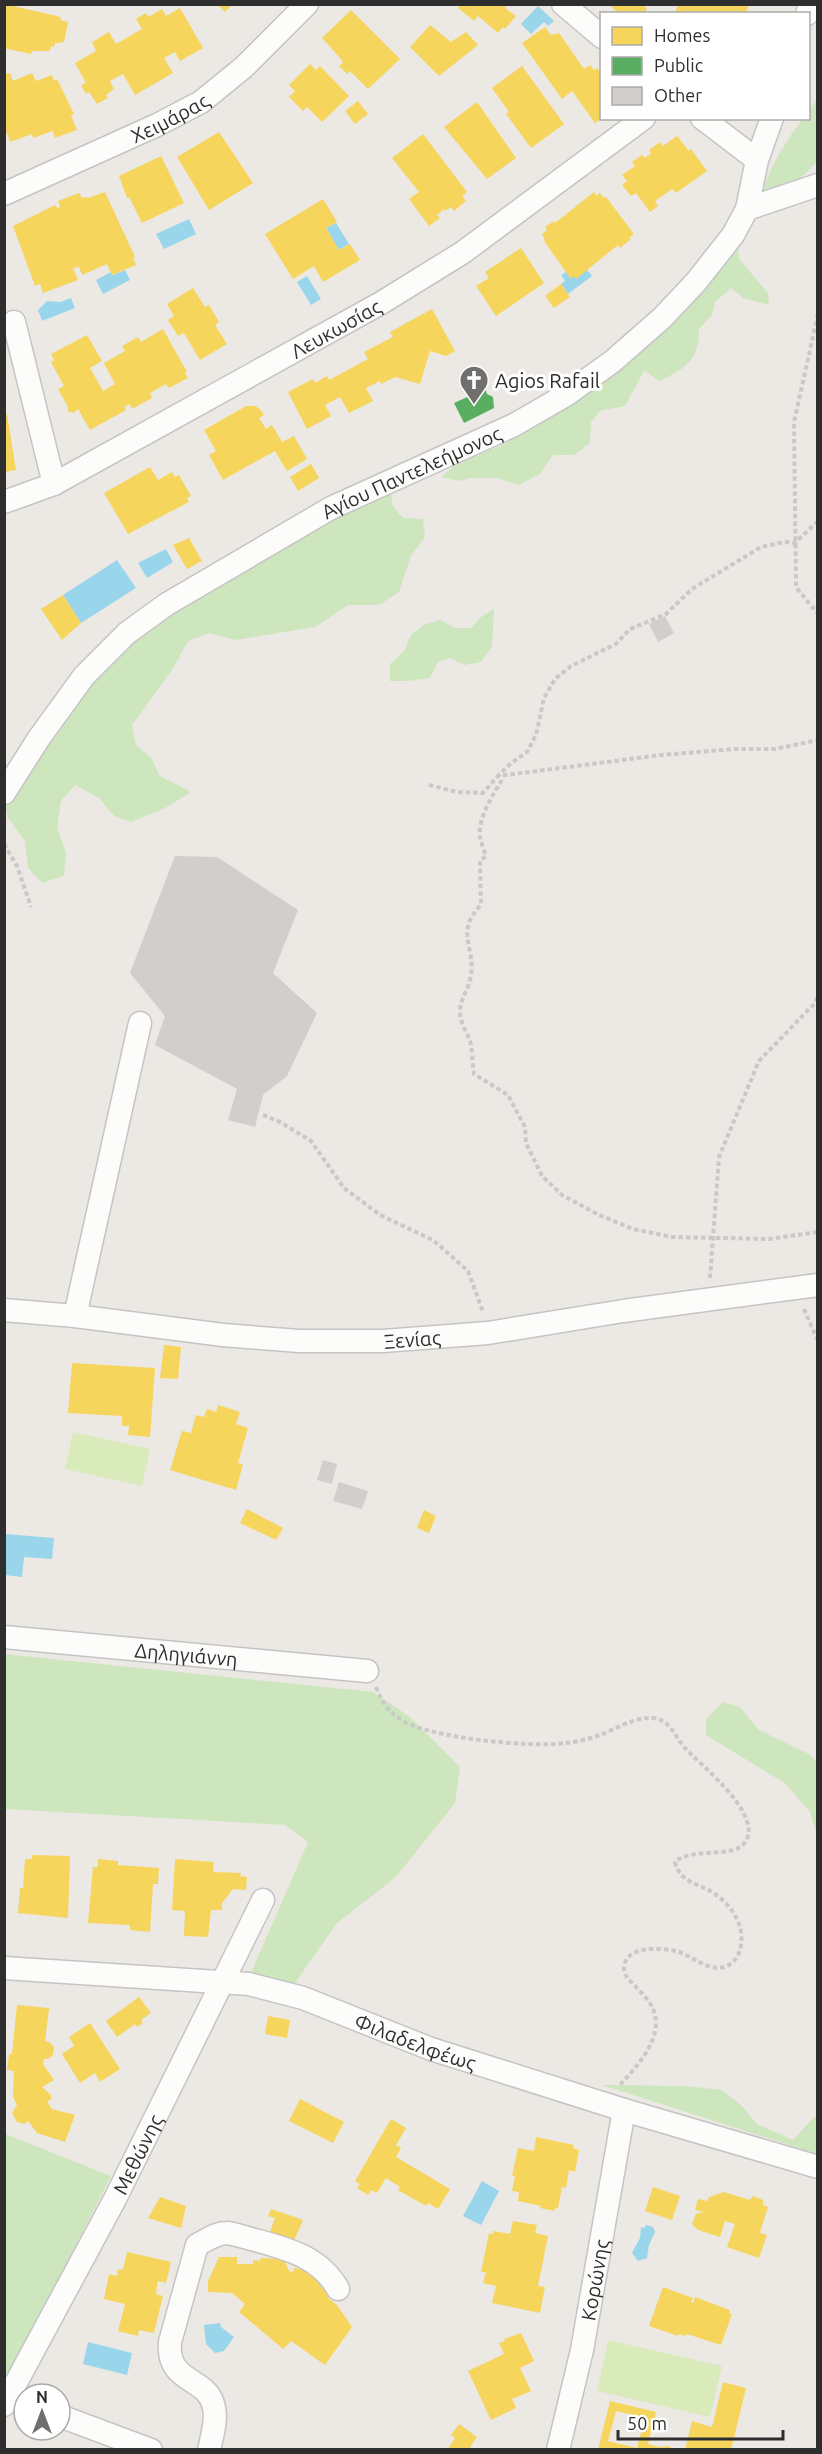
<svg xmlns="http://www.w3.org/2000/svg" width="822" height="2454" font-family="Ubuntu,sans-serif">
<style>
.green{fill:#cee6be}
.pitch{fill:#d9eabb}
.water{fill:#99d6ec}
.homes{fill:#f6d55c;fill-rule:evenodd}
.public{fill:#5aae61}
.building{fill:#d1cecb}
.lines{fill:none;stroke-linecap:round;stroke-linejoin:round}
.minor-casing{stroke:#c5c4c5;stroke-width:25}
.path{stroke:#c9c9c8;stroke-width:4;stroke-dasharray:4.5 3;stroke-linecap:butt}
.minor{stroke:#fcfcfb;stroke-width:22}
.labels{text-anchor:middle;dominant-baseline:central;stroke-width:6;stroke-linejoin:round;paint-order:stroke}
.street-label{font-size:20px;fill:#2e2e2e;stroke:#fff}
.poi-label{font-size:20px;fill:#2e2e2e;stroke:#fff;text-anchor:start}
</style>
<rect width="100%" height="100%" fill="#ece8e4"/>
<!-- green -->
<path class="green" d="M817,100L818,161L797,182L762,192C772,164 785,141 803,119L808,118L809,111Z
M738,241L739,259L768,293L769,305L743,298L731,288L715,302L712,315L699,329C699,361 687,367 660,381L644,371L625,406L600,411L591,422L590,443L574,455H553L540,474L519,485L497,478H471L459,481L441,477L457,464L502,445L563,410L625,364Z
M391,489L392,505L403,518L423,519L425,537L411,556L399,592L379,605H348L315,627L236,640L210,633L188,641L172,670L132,725L136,745L151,758L160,776L191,792L165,808L131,822L114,816L99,798L75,785L61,801L57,828L66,853L64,876L42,883L28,868L25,841L8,818L5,804L60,722L104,665L161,619L260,559Z
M494,609L492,647L481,662L464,665L450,658L438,662L430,678L407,681H390V664L404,651L411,635L423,625L440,620L455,628H471L481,617Z
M4,1654L373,1692L410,1717L460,1767L455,1803L395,1878L337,1923L293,1986L250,1975L308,1842L285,1825L5,1809Z
M722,1702L740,1707L759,1730L809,1754L817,1763V1836L810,1812L786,1784L706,1735V1720Z
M602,2085L685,2086L722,2090L742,2106L757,2124L793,2140L814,2117L817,2116V2154Z
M5,2134L111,2176L5,2384Z"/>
<!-- pitch -->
<path class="pitch" d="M73,1432L150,1449L142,1486L65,1469Z
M608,2340L722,2366L710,2417L597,2391Z"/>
<!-- water -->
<path class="water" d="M538,6L554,21L548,26L544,22L531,34L521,24Z
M189,219L196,234L164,249L156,234Z
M336,223L349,244L339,250L326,228Z
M125,270L130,280L103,294L96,280L111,272L113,275Z
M587,270L592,276L568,294L561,284L565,281L561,275L566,272L571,278L574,276L576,278Z
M307,276L321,299L311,305L297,282Z
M71,298L75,308L42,321L38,310L47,301L61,302Z
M166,549L173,562L147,578L138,563Z
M117,560L136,588L81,623L63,595Z
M5,1534L54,1538L52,1559L24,1557L22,1577L5,1575Z
M482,2181L499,2191L481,2225L463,2216Z
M646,2225L653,2227L655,2232L649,2245L647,2258L638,2261L632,2253L640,2238L641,2227L644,2228Z
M220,2323L221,2327L234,2337L224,2351L215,2353L206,2344L204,2325Z
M88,2342L132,2353L127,2375L83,2364Z"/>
<!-- homes -->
<path class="homes" d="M4,4L61,17L60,20L68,22L64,42L55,43L54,47L51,46L50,51H32L31,54L4,48Z
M217,4H233L225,12Z
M461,4H508L505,8L516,16L505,29L503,27L498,33L478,16L474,21L458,8Z
M609,4H642L647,9L643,14H619Z
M679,4H749L746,14H674Z
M180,8L203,48L180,61L175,52L164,58L173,73L135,95L123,74L110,81L114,89L106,95L108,98L97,104L89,92L86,94L81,85L86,83L75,63L96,51L92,42L109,32L116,44L142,29L136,19L146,13L148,17L162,9L166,16Z
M351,10L400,59L368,89L350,71L347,74L339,66L343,63L341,59L322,38Z
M430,25L451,42L466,32L478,45L439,76L410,47Z
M545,27L551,35L559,33L584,69L590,65L594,70L597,68L602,74V118L595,123L572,91L562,99L522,43Z
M310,64L316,70L320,66L349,96L322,122L307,107L303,111L289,97L295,91L289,85Z
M522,66L564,124L531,148L506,114L509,112L492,88Z
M10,73L13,81L32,73L36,81L52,75L54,81L57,79L74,114L71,115L77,130L55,138L53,131L33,138L32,134L10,142L7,133L4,134V74Z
M358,101L368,114L355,124L345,111Z
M477,102L516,158L487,179L444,127Z
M219,132L253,183L209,210L177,157Z
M423,134L467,192L462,196L466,201L454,211L451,207L445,211L444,209L437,215L440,218L429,226L409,199L419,192L392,158Z
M677,136L689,151L691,149L707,171L676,193L672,189L655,201L658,206L650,212L636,193L631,196L622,185L627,181L622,175L635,166L632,162L642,155L645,158L651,154L649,150L660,142L663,146Z
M161,156L184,203L142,223L129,197L127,198L119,176Z
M105,192L135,257H133L136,265L112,275L107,264L82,275L79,267L73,268L78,280L43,293L40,284L35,286L13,226L55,205L57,208L60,207L58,201L79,193L82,198L87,197L88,198Z
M594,192L596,196L600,193L604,198L606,197L634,234L629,238L631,239L620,248L618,245L576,279L574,276L571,279L544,241L545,240L542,234L547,230L545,227L554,221L555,223Z
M323,199L337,222L326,228L339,250L350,244L360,260L323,282L314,266L293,279L265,234Z
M521,248L544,283L496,316L476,286L489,278L485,272Z
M561,284L570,297L554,308L545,296Z
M193,288L205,307L209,305L219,322L215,325L227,344L200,360L184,333L178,336L168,320L174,316L167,304Z
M432,309L455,351L446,356L430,351L420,384L395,377L381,384L380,381L366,388L373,401L349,413L340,397L325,405L331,416L307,429L288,392L313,379L315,383L327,376L329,380L368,359L364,352L393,337L390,332Z
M163,329L187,372L185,373L188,378L169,388L166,384L150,393L152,398L132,409L130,404L124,407L126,410L90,430L78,409L74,413L68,411V407L58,389L64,386L51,362L54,360L51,354L87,335L102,361L90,368L103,391L115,384L104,363L125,351L122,346L138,337L141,342Z
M246,406H255L260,409L264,415L259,418L266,429L272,425L282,442L294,436L307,459L287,471L275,451L223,480L209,455L216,451L204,430Z
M7,414L16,470L4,472V415Z
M311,464L319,478L298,491L290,477Z
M150,467L158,480L172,472L175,477L179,475L191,496L187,498L189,502L128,534L104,493Z
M189,538L202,561L187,569L173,545Z
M63,595L81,623L62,640L41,609Z
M164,1345L181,1347L178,1379L160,1378Z
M72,1363L155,1368L150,1437L128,1435L129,1426H122V1416L68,1413Z
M218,1405L240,1412L236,1424L248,1428L238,1463L243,1464L236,1490L170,1470L182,1431L191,1433L196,1415L204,1417L207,1409L216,1412Z
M247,1509L283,1528L276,1540L240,1523Z
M424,1510L436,1516L429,1533L417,1528Z
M32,1855L70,1856L68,1918L18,1913L20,1888H23L25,1859H32Z
M98,1859L118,1861V1865L159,1868L158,1884H153L150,1932L130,1930V1925L88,1923L93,1867H98Z
M175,1859L214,1862L213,1872L241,1873L240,1876L247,1877L246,1890L233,1889L222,1903V1910H211L208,1937L184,1936L185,1911L172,1910Z
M139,1997L151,2013L141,2020L143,2023L137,2027L135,2024L117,2037L106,2021Z
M17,2005L49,2008L45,2041L49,2042L54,2047L53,2055L48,2059H44L43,2064L54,2080L42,2087L51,2095V2099L47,2102L52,2109L75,2115L65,2142L37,2133L28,2121L24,2124L17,2122L12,2113L17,2105L13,2097L14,2071L7,2070L9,2054H12Z
M268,2016L290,2020L287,2038L265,2034Z
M90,2023L120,2069L100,2082L95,2073L80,2083L62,2054L74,2046L69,2037Z
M300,2099L344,2122L333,2143L289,2121Z
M391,2119L406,2128L396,2145L401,2148L396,2157L450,2189L438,2209L428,2203L426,2206L398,2190L400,2187L386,2178L377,2193L371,2190L368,2195L357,2188L360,2184L355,2181Z
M536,2137L574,2145L573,2148L579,2150L575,2172L569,2170L566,2188L562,2187L558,2208H555V2211L540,2208L541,2206L518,2201L519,2192L512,2191L515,2176H512L518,2148L534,2151Z
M653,2187L680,2196L672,2220L645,2211Z
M724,2192L750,2200L753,2196L763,2200V2205L768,2207L760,2233L767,2235L759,2258L727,2247L735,2224L725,2221L720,2237L698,2230L692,2224L696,2214L704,2212L695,2210L698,2199L707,2201L709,2197Z
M160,2197L186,2206L181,2228L148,2218Z
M271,2209L303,2220L293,2243L269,2235L275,2218L268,2216Z
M513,2221L537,2225L535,2233L548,2236L538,2286L545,2287L540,2313L492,2303L496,2286L483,2283L486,2272H481L489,2233L493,2234L494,2231L510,2234Z
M127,2252L171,2262L166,2283L158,2281L156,2294L163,2296L154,2333L139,2330L138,2336L118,2331L125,2304L104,2299L109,2274L117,2276L118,2269L123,2270Z
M219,2257H237V2264H253V2260L260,2261L261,2258L284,2259L289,2271L293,2272L294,2268L312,2272V2277L321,2279L320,2286L330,2294L328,2298L337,2305L352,2327L325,2365L291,2341L283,2349L239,2312L245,2304L232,2293L208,2292V2281Z
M663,2287L693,2298L691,2302L693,2303L695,2297L730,2310L729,2313L732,2314L721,2345L687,2334L686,2336L679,2334L678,2336L649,2326Z
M521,2333L534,2361L520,2368L531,2391L512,2399L516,2408L491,2420L468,2371L504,2354L499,2343L505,2341L504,2339Z
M723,2382L746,2388L731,2450H685L692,2421L712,2427Z
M610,2401L656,2412L648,2444L660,2447L669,2446L673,2450H598ZM616,2411L645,2418L637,2448L608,2441Z
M459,2424L477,2437L470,2447L474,2450H447L455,2438L451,2435Z"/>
<!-- public -->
<path class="public" d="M485,389L487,394L493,397L494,408L464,423L454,403Z"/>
<!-- building -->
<path class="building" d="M665,616L674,633L658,642L649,624Z
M175,856L217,857L298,910L273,973L317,1013L287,1076L263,1095L255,1127L228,1120L237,1089L155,1045L165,1016L130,973Z
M323,1460L337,1464L332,1484L317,1480Z
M339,1482L368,1491L362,1509L333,1501Z"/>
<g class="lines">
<!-- minor casing -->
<g class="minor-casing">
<g id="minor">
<path d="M563,4L602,37"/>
<path d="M807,14L810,4"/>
<path d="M702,118L757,160"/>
<path id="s1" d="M4,194L157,125L201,102L244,67L307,4"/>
<path d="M747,209L818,185"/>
<path d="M14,322L54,484"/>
<path id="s2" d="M4,502L54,484L381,303L462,253L644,118"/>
<path id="s3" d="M4,793L39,738L84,676L127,633L167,604L331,508L514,425L566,395L613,361L662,318L696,282L733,235L747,209L757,160L772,118"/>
<path id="s4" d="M4,1310L75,1316L223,1335L299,1341H383L488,1333L623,1311L818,1285"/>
<path d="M75,1316L140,1023"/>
<path id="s5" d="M4,1637L367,1671"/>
<path id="s6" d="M4,1968L249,1984L303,1998L431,2049L624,2110L818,2167"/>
<path id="s7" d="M4,2405L115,2199L263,1900"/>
<path d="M60,2416L151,2450"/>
<path d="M209,2450C212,2436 217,2421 214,2408C209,2376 166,2385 170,2342L197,2245C207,2240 216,2233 227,2233C236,2234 246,2238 255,2240C288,2249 320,2257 338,2289"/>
<path id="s8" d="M558,2450L582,2350L624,2110"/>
</g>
</g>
<!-- path -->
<path class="path" d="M4,268V271
M818,314L794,422L796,587L818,614
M818,521L795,543L784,542L761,547L692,589L666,614L630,629L616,644L571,666L555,679L544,698L536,735L527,752L510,764L498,776L501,782C491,797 478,819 480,837C481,843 484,850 486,856L480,861L481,905C453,933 478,949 470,980C468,990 460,999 460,1011C460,1023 466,1030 470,1041C473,1051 472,1064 474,1074L508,1095L525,1127L526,1143L542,1176L562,1195L597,1214L633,1229L672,1237L769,1239L818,1232
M429,785L457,792L483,793L498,776L661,755L735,749H775L818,740
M4,844L17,866L31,907
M263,1115L280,1122L311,1141L344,1188L380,1215L433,1240L468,1271L483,1312
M710,1278L719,1157L759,1061L815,1003L818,995
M804,1309L818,1341
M376,1687C382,1702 387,1710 400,1719C426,1738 532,1748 565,1743C576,1742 589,1739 600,1735C616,1729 634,1717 652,1718C670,1719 674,1735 684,1747C700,1765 762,1812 746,1841C735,1860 694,1846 675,1862C680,1884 700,1883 715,1894C731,1905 744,1924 741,1944C740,1954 736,1961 727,1966C710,1974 692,1955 676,1951C660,1948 628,1945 624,1966C623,1975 629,1980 634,1985C642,1993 653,2004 655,2015C661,2041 635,2069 619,2086"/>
<!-- minor -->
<use href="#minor" class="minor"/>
</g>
<!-- icons -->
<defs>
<g id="church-pin" transform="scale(1.5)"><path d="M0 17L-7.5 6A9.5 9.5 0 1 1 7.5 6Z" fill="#706f6e" stroke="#fff"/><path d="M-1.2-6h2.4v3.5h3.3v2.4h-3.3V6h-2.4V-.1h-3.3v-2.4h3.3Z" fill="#fff"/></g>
</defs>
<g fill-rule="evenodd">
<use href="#church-pin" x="474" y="380"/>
</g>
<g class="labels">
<!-- street labels -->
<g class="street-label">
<text stroke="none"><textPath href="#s1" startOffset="182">Χειμάρας</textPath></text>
<text stroke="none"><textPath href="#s2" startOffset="375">Λευκωσίας</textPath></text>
<text stroke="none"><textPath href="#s3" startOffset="530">Αγίου Παντελεήμονος</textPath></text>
<text stroke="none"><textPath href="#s4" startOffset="410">Ξενίας</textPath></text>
<text stroke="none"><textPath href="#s5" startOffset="183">Δηληγιάννη</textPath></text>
<text stroke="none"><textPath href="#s6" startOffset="422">Φιλαδελφέως</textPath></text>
<text stroke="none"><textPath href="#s7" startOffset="284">Μεθώνης</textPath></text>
<text stroke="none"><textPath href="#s8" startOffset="174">Κορώνης</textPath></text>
</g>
<!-- poi labels -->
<g class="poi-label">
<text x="495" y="380">Agios Rafail</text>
</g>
</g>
<!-- border -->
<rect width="822" height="2454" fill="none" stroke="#2e2e2e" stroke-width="12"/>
<!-- legend -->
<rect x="600" y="12" width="210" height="108" fill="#ffffff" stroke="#ababab" stroke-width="1.5"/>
<rect x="612" y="27" width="30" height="18" fill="#f6d55c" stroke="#ababab" stroke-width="1.5"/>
<text x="654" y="42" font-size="18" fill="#2e2e2e">Homes</text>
<rect x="612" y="57" width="30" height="18" fill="#5aae61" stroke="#ababab" stroke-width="1.5"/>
<text x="654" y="72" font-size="18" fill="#2e2e2e">Public</text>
<rect x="612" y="87" width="30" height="18" fill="#d1cecb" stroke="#ababab" stroke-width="1.5"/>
<text x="654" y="102" font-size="18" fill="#2e2e2e">Other</text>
<!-- north arrow -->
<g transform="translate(42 2412)"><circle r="28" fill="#ffffff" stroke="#ababab" stroke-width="1.5"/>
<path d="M0-4.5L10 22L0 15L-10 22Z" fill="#706f6e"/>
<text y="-9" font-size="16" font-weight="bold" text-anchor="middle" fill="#2e2e2e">N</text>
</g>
<!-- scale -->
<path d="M618 2430v9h165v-9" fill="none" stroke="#2e2e2e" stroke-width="3"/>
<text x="627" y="2430" font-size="18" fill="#2e2e2e" stroke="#ffffff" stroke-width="4.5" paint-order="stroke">50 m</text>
</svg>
